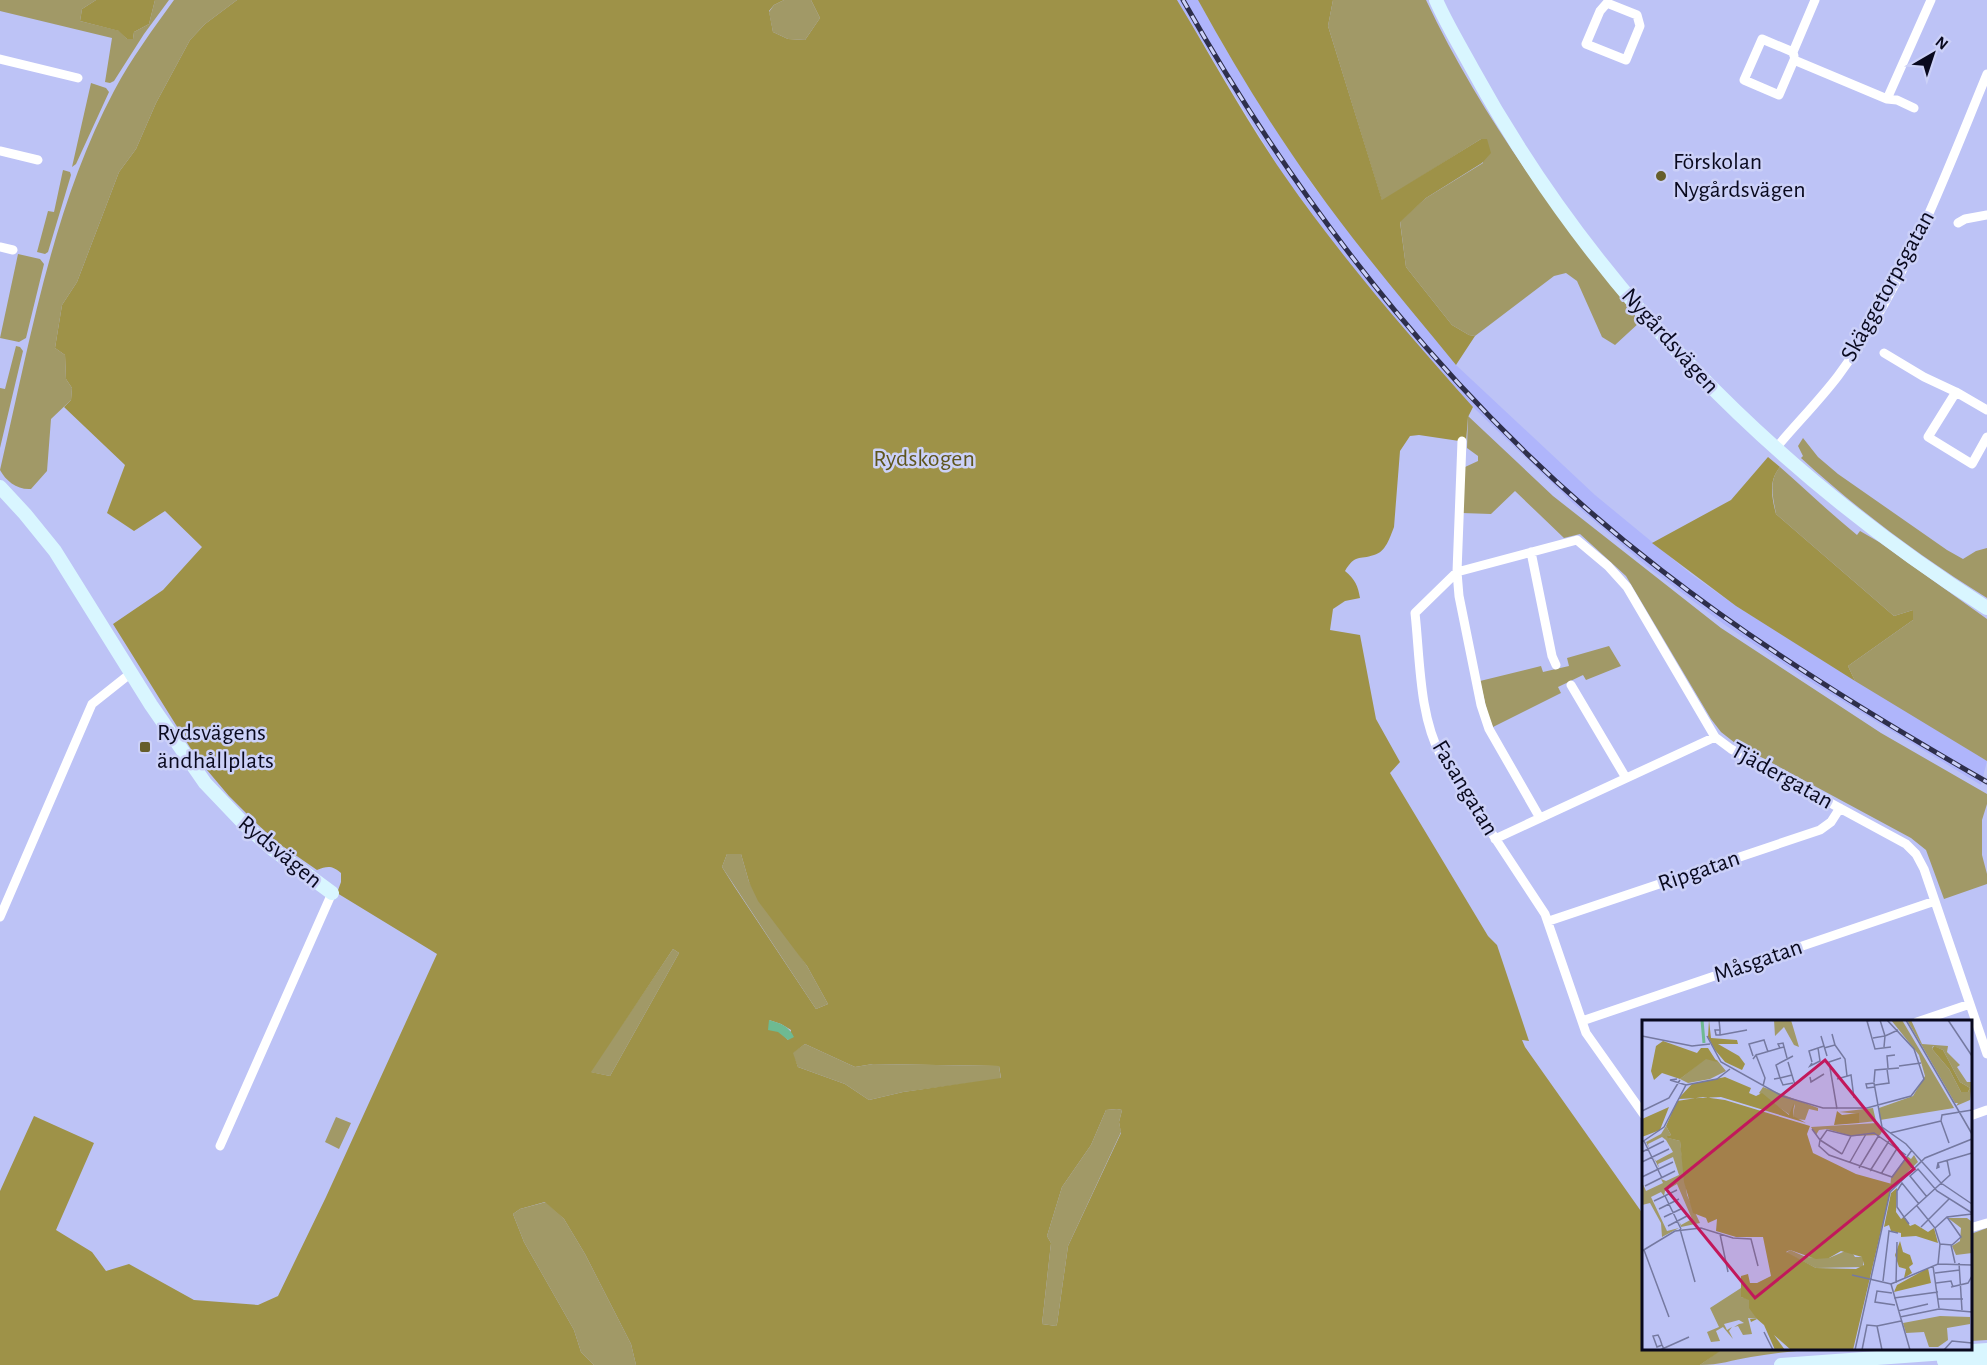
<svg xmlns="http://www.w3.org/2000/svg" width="1987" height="1365" font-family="'Alegreya Sans',sans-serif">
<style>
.built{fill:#afb5fb}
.green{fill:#a19967}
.forest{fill:#9e9248;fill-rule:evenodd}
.water{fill:#6eba92}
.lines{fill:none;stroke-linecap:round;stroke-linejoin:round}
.street{stroke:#fff;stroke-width:9}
.secondary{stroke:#d9f6ff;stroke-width:14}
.rail-casing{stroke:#2e2f4b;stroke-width:5}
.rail{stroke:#ccd1f8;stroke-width:3;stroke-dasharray:9;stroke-linecap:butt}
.poi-dot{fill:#665e2a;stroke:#ccd1f8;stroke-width:2}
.labels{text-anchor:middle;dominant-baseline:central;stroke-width:5;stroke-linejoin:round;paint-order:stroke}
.poi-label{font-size:24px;fill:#09091e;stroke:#ccd1f8;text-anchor:start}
.street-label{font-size:24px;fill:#09091e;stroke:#ccd1f8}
.park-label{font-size:24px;fill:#5e551d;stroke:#ccd1f8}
.inset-river{fill:none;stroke:#6eba92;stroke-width:3}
.inset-road{fill:none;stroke:#7579a0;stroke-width:1.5}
.view{fill:#c2185b;fill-opacity:0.15;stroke:#c2185b;stroke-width:3}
.inset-edge{fill:none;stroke:#09091e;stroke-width:3}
</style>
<rect width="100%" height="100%" fill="#bdc3f6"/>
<!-- built -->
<path class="built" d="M1177,0H1198L1225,48L1268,118L1314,187L1456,365L1595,495L1691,574L1736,606L1987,761L1981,785L1806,679L1725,625L1648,567L1573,503L1473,407L1418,346L1346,260L1282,173Z"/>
<!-- green -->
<path class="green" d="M0,0H96L82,9L80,21L120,31L127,39H133L134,32L149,24L155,0H169L144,34L114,81L110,83L105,82L112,38L0,11Z
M174,0H237L205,24L190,40L156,103L136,149L119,172L77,282L62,305L55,348L65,355L66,379L72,388L71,400L51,419L47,471L31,489C17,490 6,481 0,470C30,342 52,208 114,91C131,59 153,29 174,0Z
M784,0H811L820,18L805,40L788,39L773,32L769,12L774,5Z
M1333,0H1426C1481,117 1560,221 1640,322L1615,345L1602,337L1577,281L1566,273L1554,276L1475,336L1469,335L1452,325L1406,267L1400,221L1426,198L1483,163L1481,139L1382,201L1328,26Z
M91,83L106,88L109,92L76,164L72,167Z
M63,170L70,172L71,175L48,252L45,254L37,252L48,211L54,212Z
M18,254L40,259L44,264L26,338L19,342L0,338Z
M16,346L20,347L23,351L0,448V388L5,389Z
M1468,416L1553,496L1721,628L1881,733L1987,794V804L1982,820V855L1987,874V884L1944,899L1926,850L1911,838L1735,743L1721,732L1711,719L1626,576L1580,534L1564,538L1515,491L1491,514L1462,513L1465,467L1478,461V456L1467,448Z
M1803,438L1818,457L1838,474L1947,550L1963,559L1976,551L1987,548V598C1921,557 1859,511 1801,458L1803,456L1798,446Z
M1780,467C1806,490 1830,513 1857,535L1860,531L1879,542L1987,619V761L1855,681L1848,666L1913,620V610L1894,616L1776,514C1773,497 1768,481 1780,467Z
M1609,646L1621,666L1586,680L1583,675L1558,687L1561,693L1493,727L1488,715L1480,681L1541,666L1543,672L1569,666L1567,658Z
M727,854H741L749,882L807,966L828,1004L816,1009L722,867Z
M673,949L679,953L610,1076L590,1072Z
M805,1044L855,1067L873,1064L999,1066L1001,1079L903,1092L869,1100L845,1084L798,1067L792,1053Z
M1117,1109L1122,1110L1119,1122L1121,1132L1068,1246L1057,1324L1056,1326L1042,1324L1051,1243L1047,1236L1062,1187L1091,1145L1106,1110Z
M336,1117L351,1123L339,1149L325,1142Z
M546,1202L564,1219L585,1254L631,1344L636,1365H594L581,1352L574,1330L524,1242L513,1214L520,1209Z
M1987,1228V1340L1971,1341V1234Z
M1723,1348H1825V1349C1800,1350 1776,1353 1751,1357C1732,1360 1720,1365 1700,1365Z"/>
<!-- forest -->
<path class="forest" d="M96,0H155L149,24L134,32L133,39H127L119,31L80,21L82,9Z
M237,0H784L774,5L769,11L773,32L788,39L805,40L820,18L811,0H1177C1212,58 1245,119 1284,175C1341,257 1406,332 1473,407L1468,417L1466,442L1419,435L1410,436L1400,451L1394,527C1390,537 1386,552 1374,555C1359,560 1355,554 1345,571C1355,579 1358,586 1360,598L1345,601L1333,609L1330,630L1360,635L1376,719L1400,762L1390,773L1488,936L1497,945L1529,1041L1522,1040L1525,1047L1643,1214L1644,1348L1723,1349L1700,1365H636L631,1344L585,1254L564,1219L545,1202L520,1209L513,1214L524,1242L574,1330L581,1352L594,1365H0V1191L34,1116L94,1143L56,1230L92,1252L106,1271L129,1264L194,1300L258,1305L278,1296L326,1197L437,954L337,893L341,882V873C332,865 327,866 317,870L278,843L255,822L229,796L196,757L113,624L163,590L202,547L165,511L134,531L107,513L125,465L64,407L71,400L72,388L66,379L65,355L55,348L62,305L77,282L119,172L136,149L156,103L190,40L205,24ZM727,854H741L749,882L758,901L807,966L828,1004L816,1009L734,886L722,867ZM673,949L679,953L610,1076L591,1072ZM769,1020L781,1024L791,1030L788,1040ZM805,1044L855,1067L873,1064L999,1066L1001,1078L903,1092L869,1100L845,1084L798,1067L793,1053ZM1117,1109L1122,1110L1119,1122L1121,1133L1068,1246L1057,1324L1056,1326L1042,1324L1051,1243L1047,1236L1062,1187L1091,1145L1106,1110Z
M1198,0H1333L1328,26L1382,200L1481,139H1487L1491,153L1482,163L1426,198L1400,222L1406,267L1452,325L1469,335L1475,336L1456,365C1408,306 1358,248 1314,186C1271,126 1233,64 1198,0Z
M1768,457L1780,467C1768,481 1772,498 1776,514L1894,616L1913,610V620L1848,666L1855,681L1736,606L1652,543L1731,500Z"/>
<!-- water -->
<path class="water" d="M769,1020C780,1023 789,1026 794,1037L788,1040L778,1032L768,1030Z"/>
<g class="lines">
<!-- street -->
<path class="street" d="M1607,3L1637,15L1640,26L1626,60L1586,44L1600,11Z
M1793,52L1762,39L1744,80L1779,95L1794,60L1887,99
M1794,56L1793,52L1815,0
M0,59L78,78
M1914,108L1897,100L1887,99L1931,0
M0,151L38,160
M1958,223L1965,219L1987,215
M0,247L13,250
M1884,353L1924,377L1956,392
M1987,410L1956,392L1928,437L1972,464L1987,437
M1462,441L1457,572L1459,596L1481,705L1489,729L1540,818
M1776,448C1796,424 1819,401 1838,376C1906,284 1944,178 1987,74
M1531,552L1552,656L1556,665
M1571,685L1626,778
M1495,839L1715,737
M0,917L92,704L131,673
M1549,921L1820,830L1831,822L1840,808
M1582,1021L1935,901
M1917,1022L1970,1004
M1644,1115L1586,1033L1545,914L1441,756C1419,716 1420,658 1415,613L1457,572L1577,540L1608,566L1627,587L1715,737L1731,749L1906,844L1916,854L1924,869L1987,1054
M1970,1116L1987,1110
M220,1146L332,893
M1970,1228L1987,1223"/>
<!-- secondary -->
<path class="secondary" d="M1436,0C1446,23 1460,46 1472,68C1593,290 1775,473 1987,608
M0,487L25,514L55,551L151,705L205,783L246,826L271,848L332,893
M1944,1361L1987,1362
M1781,1365L1987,1350"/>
<!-- rail casing -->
<g class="rail-casing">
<path id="rail" d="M1183,0C1305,217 1464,418 1661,570C1764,650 1874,717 1987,782"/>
</g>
<!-- rail -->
<use href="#rail" class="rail"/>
</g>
<!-- markers -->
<g class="poi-dot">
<circle cx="1661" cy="176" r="6"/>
<rect x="139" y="741" width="12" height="12" rx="3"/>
</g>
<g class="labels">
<!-- poi labels -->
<g class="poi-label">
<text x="1673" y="162">Förskolan<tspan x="1673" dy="28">Nygårdsvägen</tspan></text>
<text x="157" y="733">Rydsvägens<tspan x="157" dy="28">ändhållplats</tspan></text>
</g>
<!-- street labels -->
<g class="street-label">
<text transform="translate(1888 286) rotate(-61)">Skäggetorpsgatan</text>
<text transform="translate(1670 341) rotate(48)">Nygårdsvägen</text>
<text transform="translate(1782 776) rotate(29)">Tjädergatan</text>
<text transform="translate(1465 788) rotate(59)">Fasangatan</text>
<text transform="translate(280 852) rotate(39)">Rydsvägen</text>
<text transform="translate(1699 871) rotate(-19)">Ripgatan</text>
<text transform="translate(1758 961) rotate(-19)">Måsgatan</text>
</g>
<!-- park labels -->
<g class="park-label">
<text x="924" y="459">Rydskogen</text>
</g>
</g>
<!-- overview -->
<g transform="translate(1642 1020)">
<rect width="330" height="330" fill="#bdc3f6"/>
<path d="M132,0H149L157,27L152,25L142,7L133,16ZM249,0H260L312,88L238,100L237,88L271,76L283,56L277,35ZM265,0H269L280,24L306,26L305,32L318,45L315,47L325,62H330L328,80L314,86L316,83H313ZM291,26L301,30L318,62L328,68L326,72H319L307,49L290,29ZM64,38L75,40L84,51L68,59L46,63L38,59ZM121,67L176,88V91L167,89L163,100L154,99L151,96L153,84L148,95L117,73ZM231,88L234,101L217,103V94L197,92ZM235,103L241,110L238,115L209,116L185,109L177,110L174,115L169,107ZM24,106L29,115L23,117L38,121L45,175L58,203L39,207L37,201L39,205L50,199L35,164L23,171L22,176L19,172L9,177L25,211L37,208L20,217L19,203L8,183L0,185V162L4,171L21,163L19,159L24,161L37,155L31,137L16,144L17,148L12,138L14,141L31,132L24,120L20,117L6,124L7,128L4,122L19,114ZM272,135L276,142L248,169L249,158L265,136L269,139ZM306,198H325L329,201L330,233L314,235L310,226L318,221L319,208ZM208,229L213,237H221V247L174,248L144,233L148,230L164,237L187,238ZM99,268V277L107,279L115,299L106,298L110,314L101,315L96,306L92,307L97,304L102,303L97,300L82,304L85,310L90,307L87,311L91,319L81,307L74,311L78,321L69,322L65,312L77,307L68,288ZM298,296L328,297V304L305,308L306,320L296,327H287L282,312L264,313L261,303Z" fill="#a19967" fill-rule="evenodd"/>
<path d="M67,0L69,18L95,20L96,24H76L97,36L103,44L100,50L83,42L73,30L66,17ZM21,21L55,33L59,28H66L75,42L64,39L38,59L20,53L12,60L9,51L14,26ZM292,26L301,30L318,62L328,68L326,72H319L307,49L290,29ZM83,57L109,68L107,73L114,76L120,73L147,95L152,83L151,96L164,103L79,77L36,79L50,64ZM61,77L83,80L168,106L165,114L171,133L214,154L250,164L211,330H149L132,315L143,330H133L122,305L115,299L109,302L108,299H115L107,288V280L99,277V256L106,254L108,263H115L129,256L121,217H94L74,211L75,199L66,203L64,198L51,193L42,162L38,121L22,117L29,115L24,106L35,81ZM148,230L174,239L187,238L199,231L220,237L222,245L214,249L174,248L144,232ZM27,87L18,110L0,117V99ZM195,91L200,95L217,93V103L192,105ZM255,168L254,192L259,199L262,197L268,206L273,204L286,212L292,208L296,223L274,216L259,217V213L249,211L247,205L242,207L249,173ZM258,221L261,232L268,235L271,244L267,247L270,253L262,258L264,249L257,247L253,235ZM286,248L289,263L252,272L255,265Z" fill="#9e9248" fill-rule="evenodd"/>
<path class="inset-river" d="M60,0L62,23"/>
<path class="inset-road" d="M77,0L78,10V15H74L73,10H78M229,0L225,1L233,29L249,27M264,0L330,114M306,0L330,36M78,15L105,10M0,16L50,26L68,24M65,16L79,42L140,76L181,88H225L269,76L282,59L272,29L245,0M179,16L185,36M231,18L243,16L238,0M193,25L203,39L205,56M142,27L138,28L136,24L141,23L145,38M242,27L243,16L256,10M182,28L193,25L190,14M114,35L138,28M111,36L107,24L122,20L126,32M111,39L114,35L123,58L121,66M146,42L153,65M170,42L167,31L182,26M170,43L168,46L178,41L176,28M257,46L279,43M246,48L245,36L253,35M150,55L138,58L141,65L151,63M168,57L169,62L182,54M35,59L28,60L44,65M132,59L138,58L134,45L151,36M195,59L209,55L212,78M232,62L233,50L257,48M233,65L247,63L245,49M233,67L225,68L224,64L232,63L240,107L264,124L299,163L330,184M195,89L187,42L199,38M0,91L27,78L38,60M299,101L300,95L330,90M299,101L307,123M170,109L178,120L177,126L187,135L250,157L270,130M248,113L299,101M178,120L185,110L209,116L232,113L264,135M178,120L200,134M2,121L20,158M0,122L22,107L44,65L75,59L88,49M0,132L22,121M200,134L209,116M0,142L27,129M208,142L224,114M296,143L295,148L297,147L296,143L330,133M217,148L237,115M228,151L247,121M239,154L256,127M0,157L31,142M3,166L33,151M23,176L39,209M285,177L268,156L276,149L295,171L330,193M12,181L35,170M275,186L293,208L298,224L296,244M17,189L37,179M22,197L41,188M261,198L308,155L305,140M267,204L255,187V171L260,163L277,184M26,206L45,196M279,207L307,179M293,208L305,197L330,194M38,209L53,262M78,214L86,252M298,224L310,225L319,217L305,197M309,225L313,243M2,230L27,297M0,231L33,211L59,208L91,218L109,219L116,246M317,243L320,290M291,246L297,288M293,253L318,250M210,255L249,264M241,261L247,211L256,213M254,263L255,222M294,263L309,261L311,267M249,264L296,244L330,245M249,264L268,330M309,267L326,263L330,256M250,273L235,271L233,282L253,285M252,278L296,272M296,279H321M256,291L286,284M258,297L297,289L330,292M235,306L259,301M235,306L240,330M122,312L131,330M20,325L15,327L11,316L16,315L18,319L20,325L22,329V330M18,330L47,317M213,330L248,172L283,138L330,119M220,330L225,305L235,306M302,330L310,321L330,323"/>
<path class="view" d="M183,40L272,149L113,278L24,169Z"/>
<rect width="330" height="330" class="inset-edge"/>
</g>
<!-- north arrow -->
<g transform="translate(1933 54) rotate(39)" stroke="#ccd1f8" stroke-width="4.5" paint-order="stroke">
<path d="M0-4.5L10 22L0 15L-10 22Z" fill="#09091e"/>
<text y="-9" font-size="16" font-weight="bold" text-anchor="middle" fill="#09091e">N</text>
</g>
</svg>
